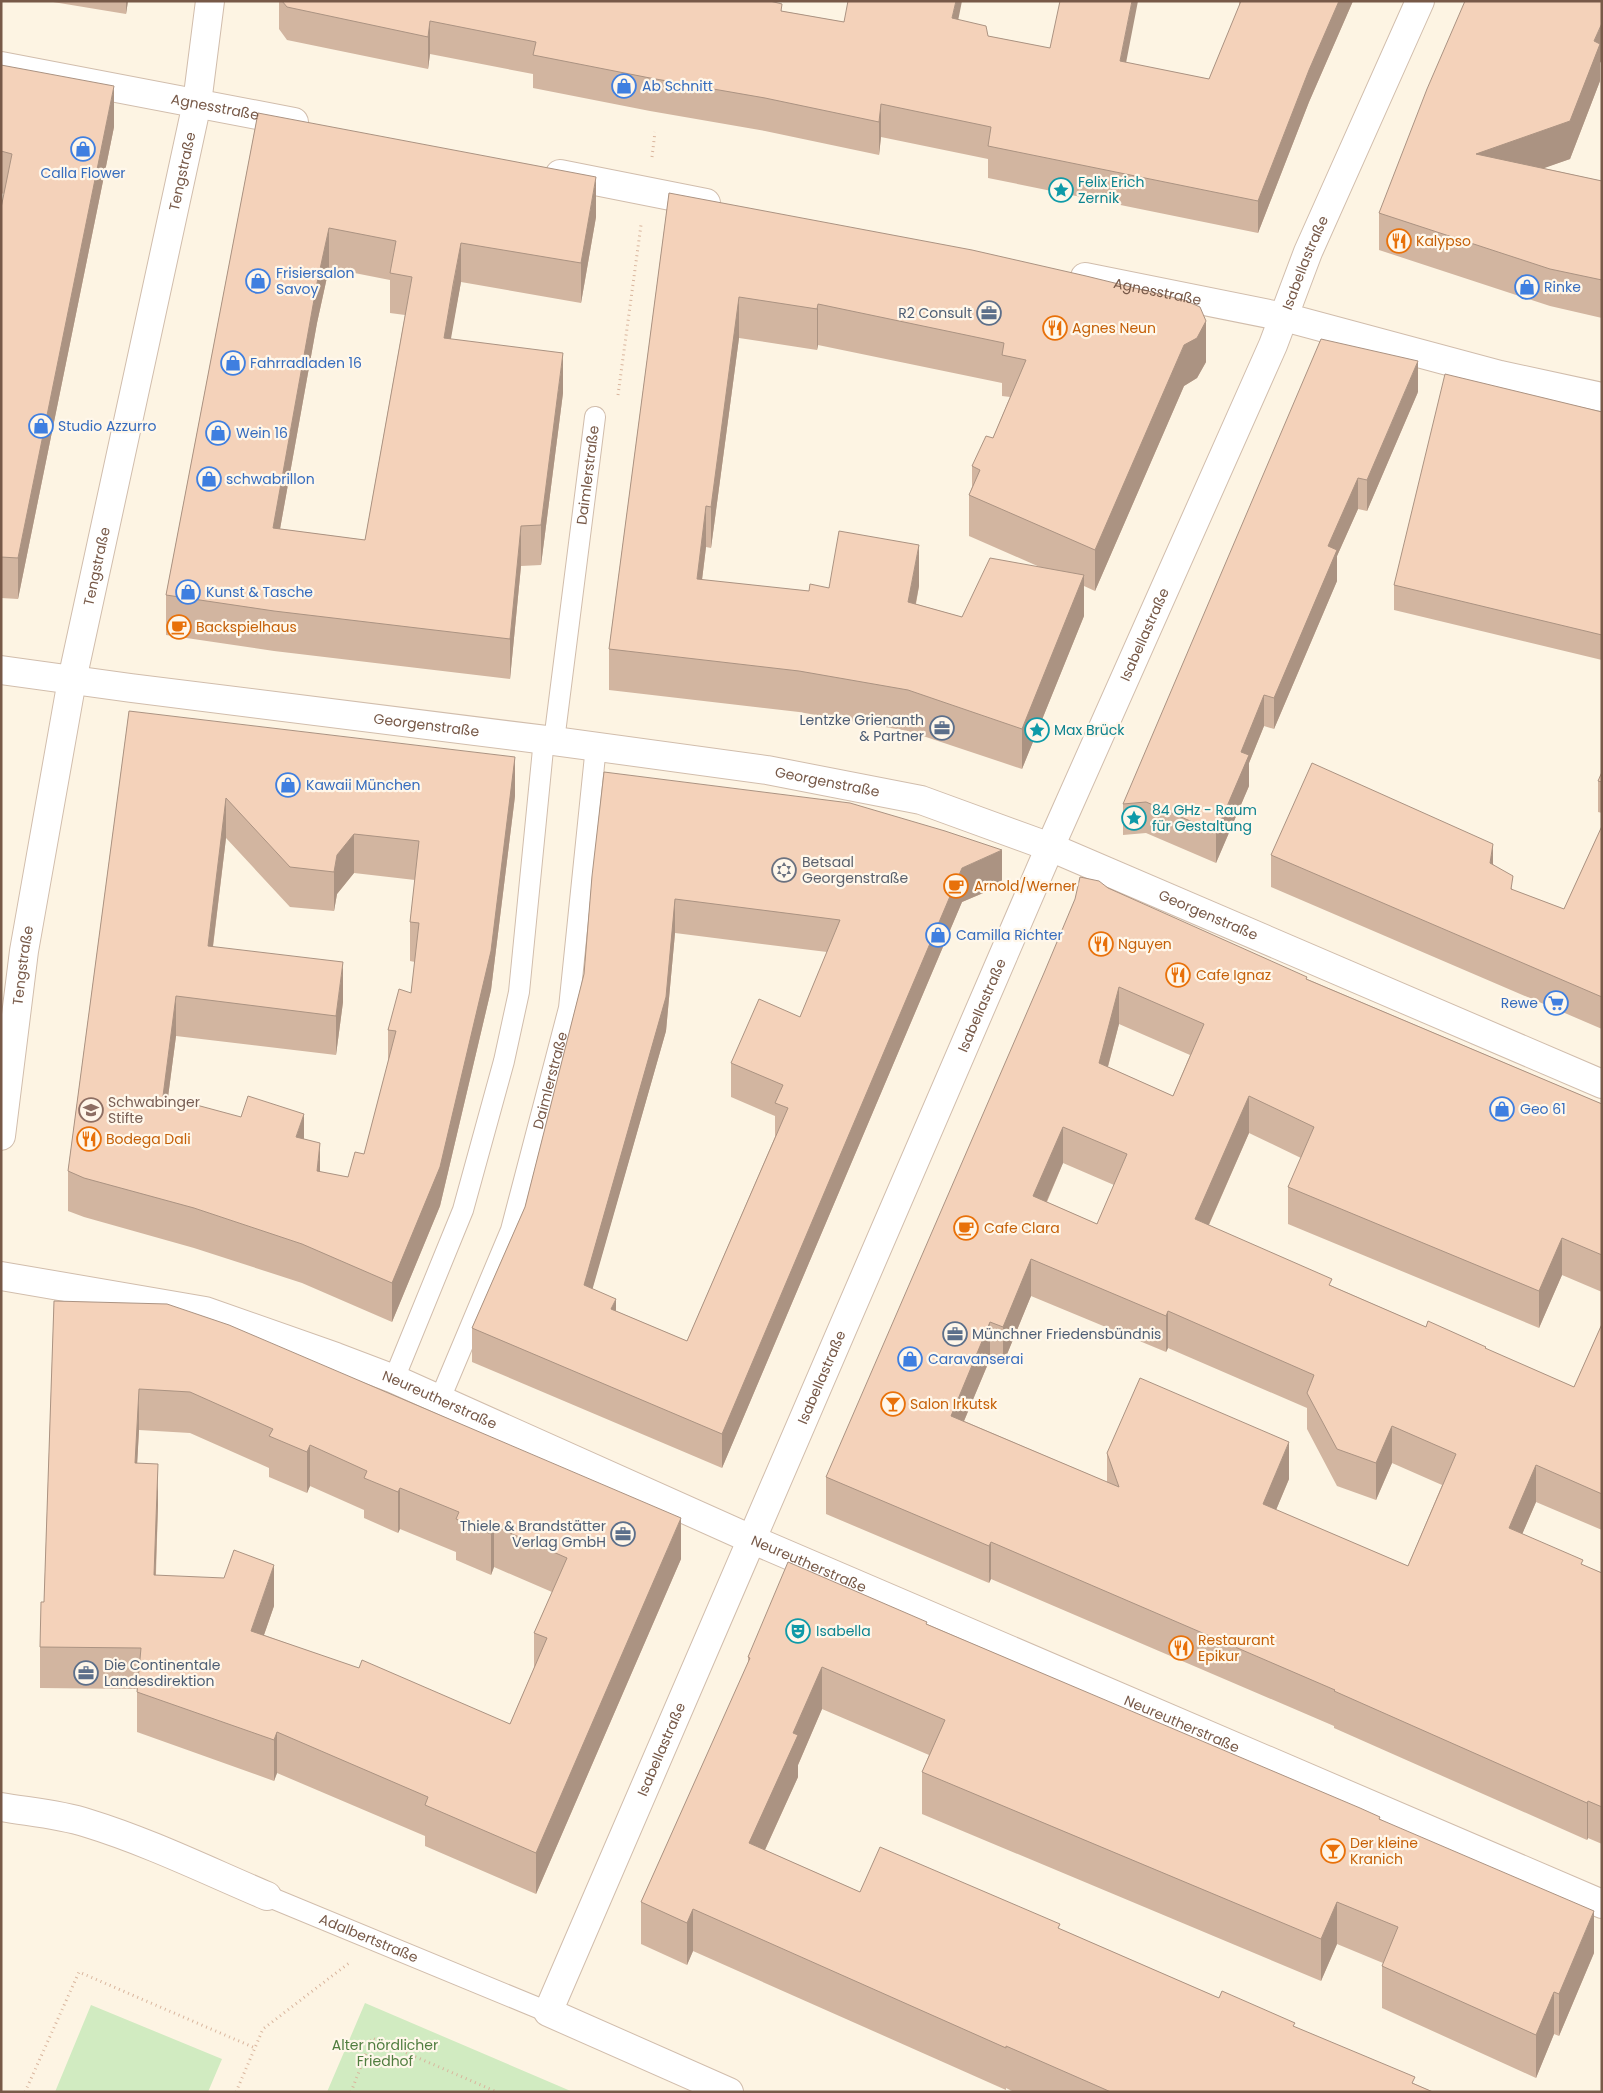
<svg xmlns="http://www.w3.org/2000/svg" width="1603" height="2093" font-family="Poppins,sans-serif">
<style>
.green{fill:#d1ebc1}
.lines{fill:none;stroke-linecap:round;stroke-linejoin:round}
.service-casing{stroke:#d1bdac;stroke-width:22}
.minor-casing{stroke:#d1bdac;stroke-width:30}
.path{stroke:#d9b59d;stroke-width:3;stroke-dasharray:1 4;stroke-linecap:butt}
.service{stroke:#fff;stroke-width:20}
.minor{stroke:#fff;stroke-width:28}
.wall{fill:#d2b5a0;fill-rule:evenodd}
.shaded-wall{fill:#ab9382}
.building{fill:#f4d2ba;stroke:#ab9382;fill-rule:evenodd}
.labels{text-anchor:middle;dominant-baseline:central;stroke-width:4.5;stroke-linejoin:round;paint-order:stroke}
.shop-label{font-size:14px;fill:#366cbe;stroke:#fff7ea;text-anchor:start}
.street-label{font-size:14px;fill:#775948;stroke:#fff7ea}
.culture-label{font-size:14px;fill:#0d838f;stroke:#fff7ea;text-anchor:start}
.food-label{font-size:14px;fill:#c56008;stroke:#fff7ea;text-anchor:start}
.service-label{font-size:14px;fill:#4e5e75;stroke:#fff7ea;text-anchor:end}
.worship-label{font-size:14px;fill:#5b616d;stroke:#fff7ea;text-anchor:start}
.education-label{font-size:14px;fill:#785e54;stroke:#fff7ea;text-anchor:start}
.park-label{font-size:14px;fill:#507d3f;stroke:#fff7ea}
</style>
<rect width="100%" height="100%" fill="#fdf4e3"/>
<!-- green -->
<path class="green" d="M365,2003L573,2092H327Z
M91,2005L222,2059L208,2092H55Z"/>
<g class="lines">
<!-- service casing -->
<g class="service-casing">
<g id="service">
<path id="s1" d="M554,741L595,417"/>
<path d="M394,1379L463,1210L504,1061L519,992L544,739"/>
<path id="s2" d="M440,1399L511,1230L569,1008L596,746"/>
<path id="s3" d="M267,1896L548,2012"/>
</g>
</g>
<!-- minor casing -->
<g class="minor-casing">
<g id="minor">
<path id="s4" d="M1,66L294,122"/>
<path d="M560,174L706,203"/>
<path id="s5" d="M1085,277L1284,317L1500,375L1602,397"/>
<path id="s6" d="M1,670L131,688L554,741L767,770L921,800L1050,847L1602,1084"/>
<path id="s7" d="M1,1136L24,951L72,680L197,103L210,1"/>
<path id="s8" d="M1,1276L205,1311L336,1357L394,1379L751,1539L1602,1904"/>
<path d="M1,1807C30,1812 59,1814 87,1823C149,1842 208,1871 267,1896"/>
<path id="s9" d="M729,2092L548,2012L1050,847L1273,345L1308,252L1420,1"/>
</g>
</g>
<!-- path -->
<path class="path" d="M652,157L655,132
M618,395L641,225
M25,2092L79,1972L255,2048
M236,2092L263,2029L349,1963
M351,2092L372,2038L497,2092"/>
<!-- service -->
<use href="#service" class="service"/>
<!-- minor -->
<use href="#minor" class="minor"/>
</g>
<!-- wall -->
<path class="wall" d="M47,1H128L126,14Z
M279,1H770L782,11L844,22L958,20L988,36L1209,79L1239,7V1H1353L1309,102L1258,233L988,178V159L881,137L879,155L765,131L650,111L533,88V74L430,54L428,69L287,40L279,29Z
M1600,63V81L1570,159L1543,168L1602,181V318L1550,306L1379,250V213Z
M1,65L114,127L18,599L1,598V209L4,194L1,193Z
M258,113L596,217L581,303L461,282L453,324L450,339L563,393L541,565L521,566L510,679L274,651L166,635V595ZM329,268L390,280V313L405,315L365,540L280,529L317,323Z
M669,193L1206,362L1197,378L1184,386L1095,591L1084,586V616L1022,769L908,731L799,712L609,690V649ZM739,338L817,350L818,345L1002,383V396L1010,397L993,438L972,466V487L969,495V536L1042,568L962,617L916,604L919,586L829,588L809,591L702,580L706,547L711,548Z
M1418,392L1367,511L1358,509L1337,556V581L1274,729L1264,726L1249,763V786L1216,863L1146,833L1123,835V804Z
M1602,412V660L1394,610V585Z
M129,711L515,796L491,990L440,1206L392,1322L302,1283L194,1248L84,1217L68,1211V1171ZM226,838L290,907L334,911L337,894L354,873L415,880L410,922V961L415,962L411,993L388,1030V1065L364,1154L348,1177L320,1172L304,1139L168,1097L176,1036L336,1055L343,1002L213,947Z
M1602,772V813L1598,812V781Z
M1602,826V1029L1271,887V855L1493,864L1513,890L1564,909Z
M592,876L1002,885L962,902L722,1468L472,1362V1328L525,1207L584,974ZM675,933L827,952L800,1017L731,1063V1097L775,1116V1137L687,1341L616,1311L592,1289L666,1031Z
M1108,888L1307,979L1602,1104V1292L1562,1275L1539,1328L1288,1224V1187L1301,1158L1249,1133L1209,1225L1332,1286L1426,1327L1486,1349L1574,1387L1602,1324V1530L1536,1502L1522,1534L1583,1565L1602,1573V1844L1588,1838L1587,1840L1334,1728V1726L991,1579L989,1583L826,1514V1477ZM1119,1024L1190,1055L1173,1096L1108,1067ZM1063,1163L1114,1185L1097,1224L1047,1202ZM1031,1296L1166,1352L1168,1348L1307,1408V1429L1337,1486L1376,1500L1392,1463L1442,1485L1408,1566L1276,1510L1289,1479L1107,1453V1482L964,1421L990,1359L1003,1364Z
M54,1301L681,1559L536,1894L425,1846V1836L277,1773L274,1781L137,1732V1689L40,1688V1647L44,1602ZM139,1430L190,1433L269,1468V1477L307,1493L310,1486L364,1510V1518L398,1533L400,1529L456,1552V1560L491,1575L494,1567L552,1592L534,1633V1668L510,1724L264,1635L274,1606L156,1575L158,1505L137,1463Z
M927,1624L1380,1819L1594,1953L1559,2036L1554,2034L1536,2078L1382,2008V1966L1383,1963L1337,1944L1321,1981L922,1814V1772L929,1755L822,1709L798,1765V1777L765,1850L860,1892L1060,1929L1219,1998L1295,2027L1415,2084L1433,2092H1014L1006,2088V2090L693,1951L687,1965L641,1944V1902L748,1664V1657Z"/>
<!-- shaded-wall -->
<path class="shaded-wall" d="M126,1H128L126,14Z
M956,1H962L952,51V18Z
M1132,1H1138L1120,94V61Z
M1339,1H1353L1309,102L1258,233V201L1309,70Z
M430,21V54L428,69V37Z
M1602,23V60L1600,63V81L1570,159L1476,192V154L1594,41Z
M114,86V127L18,599V558Z
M881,104V137L879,155V122Z
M596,177V217L581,303V263Z
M329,228V268L317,323L273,568V528L317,283Z
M461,243V282L444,378V338Z
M739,297V338L711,548V507Z
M818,304V345L817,350V309Z
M1206,321V362L1197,378L1184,386L1095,591V550L1184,345Z
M563,353V393L541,565V525Z
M1418,361V392L1367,511V480Z
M1358,478V509L1337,556V581L1274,729V698L1328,546Z
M706,506V547L697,620V579Z
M521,526V566L510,679V639Z
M919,545V586L908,643V602Z
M1084,575V616L1022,769V729Z
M1264,695V726L1249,763V786L1216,863V832L1241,752Z
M515,757V796L491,990L440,1206L392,1322V1283Z
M226,798V838L208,986V946Z
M354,834V873L337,894L334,911V872L337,855Z
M1493,844V876L1490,863Z
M1002,850V885L962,902L722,1468V1434L962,868Z
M675,899V933L666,1031L584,1319V1285Z
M343,962V1002L336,1055V1016Z
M1119,987V1024L1099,1100V1063Z
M176,996V1036L163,1135V1096Z
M1249,1096V1133L1195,1256V1219Z
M304,1114V1154L296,1137Z
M1063,1127V1163L1033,1233V1196Z
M320,1143V1182L317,1171Z
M1562,1238V1275L1539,1328V1291Z
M1031,1259V1296L1003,1364V1327Z
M616,1299V1333L611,1309Z
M1168,1311V1348L1166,1352V1316Z
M990,1322V1359L951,1452V1416Z
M139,1389V1430L135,1504V1463Z
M1392,1426V1463L1376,1500V1463Z
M1289,1442V1479L1263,1541V1504Z
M310,1445V1486L307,1493V1452Z
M158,1464V1505L154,1616V1575Z
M1536,1465V1502L1509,1565V1528Z
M400,1488V1529L398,1533V1492Z
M681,1518V1559L536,1894V1853Z
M494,1526V1567L491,1575V1534Z
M991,1542V1579L989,1583V1546Z
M274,1565V1606L251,1672V1631Z
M822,1667V1709L798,1765V1777L749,1885V1843L793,1733Z
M277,1732V1773L274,1781V1740Z
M1588,1801V1838L1587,1840V1803Z
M1337,1902V1944L1321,1981V1939Z
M693,1909V1951L687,1965V1923Z
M1594,1911V1953L1559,2036V1994Z
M1554,1992V2034L1536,2078V2035Z"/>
<!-- building -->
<path class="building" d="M282,1H770L782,4L781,11L844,22L848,1H956L952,18L986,26L988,36L1050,48L1060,1H1132L1120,61L1209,79L1241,1H1339L1309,70L1258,201L988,146L991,127L881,104L879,122L765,98L650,78L533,55L536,42L430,21L428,37L287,7Z
M1465,1H1602V23L1594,41L1600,44L1570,121L1476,154L1602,181V280L1550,269L1379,213L1427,89Z
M1,65L114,86L18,558L1,557V208L12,154L1,151Z
M258,113L596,177L581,263L461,243L453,285L444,338L563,353L541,525L521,526L510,639L274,611L166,595ZM329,228L396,241L390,273L412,277L365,540L273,528L317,283Z
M669,193L972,250L1086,276L1184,300L1200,307L1206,321L1197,338L1184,345L1095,550L969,495L980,470L972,466L986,436L993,438L1026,360L1002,355L1004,343L818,304L817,309L739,297L711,507L706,506L697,579L809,591L810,584L829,588L839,531L919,545L908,602L962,617L990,558L1084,575L1022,729L908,690L799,671L609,649Z
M1321,339L1418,361L1367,480L1358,478L1328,546L1337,550L1274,698L1264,695L1241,752L1249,755L1216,832L1146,802L1123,804Z
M1445,374L1602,412V635L1394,585Z
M129,711L515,757L491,951L440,1167L392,1283L302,1244L194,1208L84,1178L68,1171ZM226,798L290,867L334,872L337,855L354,834L419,841L410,922L419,923L411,993L399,989L388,1030L396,1031L364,1154L355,1152L348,1177L317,1171L320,1143L296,1137L304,1114L248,1096L241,1117L163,1096L176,996L336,1016L343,962L208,946Z
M1312,763L1493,844L1490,863L1513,876L1511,889L1564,909L1602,826V997L1271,855Z
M604,772L850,803L945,831L1002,850L962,868L722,1434L472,1328L525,1207L584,974L592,876ZM675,899L840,920L800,1017L759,999L731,1063L783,1085L775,1103L788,1108L687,1341L611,1309L616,1299L584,1285L666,997Z
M1602,772V782L1598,781Z
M1080,877L1099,881L1108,888L1307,977L1306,979L1602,1104V1255L1562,1238L1539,1291L1288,1187L1314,1127L1249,1096L1195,1219L1332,1279L1329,1285L1426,1327L1428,1321L1486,1347L1485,1348L1574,1387L1602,1324V1494L1536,1465L1509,1528L1583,1560L1581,1564L1602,1573V1807L1588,1801L1587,1803L1334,1691L1335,1690L991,1542L989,1546L826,1477L1044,973L1075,899ZM1119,987L1204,1024L1173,1096L1099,1063ZM1063,1127L1127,1154L1097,1224L1033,1196ZM1031,1259L1166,1316L1168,1311L1314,1375L1307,1393L1337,1449L1376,1463L1392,1426L1456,1454L1408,1566L1263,1504L1289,1442L1140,1378L1107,1453L1119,1487L951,1416L990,1322L1003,1327Z
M54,1301L167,1304L229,1325L681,1518L536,1853L425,1805L428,1797L277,1732L274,1740L137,1692L141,1648L40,1647L41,1602H44ZM139,1389L190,1392L273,1429L269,1436L307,1452L310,1445L367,1471L364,1478L398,1492L400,1488L459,1512L456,1519L491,1534L494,1526L567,1558L534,1633L547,1638L510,1724L362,1660L359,1668L251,1631L274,1565L234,1550L224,1578L154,1575L158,1464L135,1463Z
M788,1562L927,1622L926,1624L1360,1808L1380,1817L1379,1819L1594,1911L1559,1994L1554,1992L1536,2035L1382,1966L1398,1927L1337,1902L1321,1939L922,1772L945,1720L822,1667L793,1733L798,1735L749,1843L860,1892L880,1847L1060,1924L1058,1928L1219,1998L1222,1991L1295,2023L1293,2026L1415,2077L1412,2083L1433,2092H1111L1006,2046V2048L693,1909L687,1923L641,1902L750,1658L748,1657Z"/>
<!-- icons -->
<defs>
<g id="shop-ring" transform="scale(1.25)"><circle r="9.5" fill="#fff7ea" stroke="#3f7fe0" stroke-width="1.5"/><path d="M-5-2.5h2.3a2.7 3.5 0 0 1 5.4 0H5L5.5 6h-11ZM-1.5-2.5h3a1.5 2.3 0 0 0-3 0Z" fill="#3f7fe0"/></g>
<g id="sight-ring" transform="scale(1.25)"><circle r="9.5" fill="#fff7ea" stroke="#0f9aa8" stroke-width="1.5"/><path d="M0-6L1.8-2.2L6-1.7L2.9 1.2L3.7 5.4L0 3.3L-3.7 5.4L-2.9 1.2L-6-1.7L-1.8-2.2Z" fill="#0f9aa8"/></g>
<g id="restaurant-ring" transform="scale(1.25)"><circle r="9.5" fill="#fff7ea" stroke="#e8710a" stroke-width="1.5"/><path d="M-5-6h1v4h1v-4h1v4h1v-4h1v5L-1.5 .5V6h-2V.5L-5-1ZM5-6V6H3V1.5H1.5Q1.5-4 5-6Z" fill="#e8710a"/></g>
<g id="office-ring" transform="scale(1.25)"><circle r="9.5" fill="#fff7ea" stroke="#5c6f8a" stroke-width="1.5"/><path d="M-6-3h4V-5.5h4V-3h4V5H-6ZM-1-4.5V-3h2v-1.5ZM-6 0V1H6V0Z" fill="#5c6f8a"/></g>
<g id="cafe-ring" transform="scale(1.25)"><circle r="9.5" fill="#fff7ea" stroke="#e8710a" stroke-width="1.5"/><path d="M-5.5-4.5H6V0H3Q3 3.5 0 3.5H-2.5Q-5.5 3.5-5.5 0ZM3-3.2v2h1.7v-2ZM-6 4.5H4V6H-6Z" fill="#e8710a"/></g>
<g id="synagogue-ring" transform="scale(1.25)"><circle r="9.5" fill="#fff7ea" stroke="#6b7280" stroke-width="1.5"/><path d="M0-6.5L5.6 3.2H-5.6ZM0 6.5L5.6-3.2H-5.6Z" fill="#6b7280"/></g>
<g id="supermarket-ring" transform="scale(1.25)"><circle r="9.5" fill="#fff7ea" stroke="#3f7fe0" stroke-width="1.5"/><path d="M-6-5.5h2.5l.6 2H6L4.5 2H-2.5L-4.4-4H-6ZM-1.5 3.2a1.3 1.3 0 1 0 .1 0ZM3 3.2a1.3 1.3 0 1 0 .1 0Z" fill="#3f7fe0"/></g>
<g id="school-ring" transform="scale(1.25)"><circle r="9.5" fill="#fff7ea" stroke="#8d6e63" stroke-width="1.5"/><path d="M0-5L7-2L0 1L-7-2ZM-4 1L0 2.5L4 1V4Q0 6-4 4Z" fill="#8d6e63"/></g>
<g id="bar-ring" transform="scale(1.25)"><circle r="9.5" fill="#fff7ea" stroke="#e8710a" stroke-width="1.5"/><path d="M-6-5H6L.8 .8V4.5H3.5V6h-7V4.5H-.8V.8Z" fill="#e8710a"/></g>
<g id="theatre-ring" transform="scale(1.25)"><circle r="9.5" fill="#fff7ea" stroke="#0f9aa8" stroke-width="1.5"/><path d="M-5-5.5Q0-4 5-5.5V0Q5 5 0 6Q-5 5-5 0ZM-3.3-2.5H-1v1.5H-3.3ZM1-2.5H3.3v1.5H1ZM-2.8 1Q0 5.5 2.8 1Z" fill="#0f9aa8"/></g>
</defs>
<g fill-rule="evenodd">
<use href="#shop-ring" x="624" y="86"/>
<use href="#shop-ring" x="83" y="149"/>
<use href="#sight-ring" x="1061" y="190"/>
<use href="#restaurant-ring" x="1399" y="241"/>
<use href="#shop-ring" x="258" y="281"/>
<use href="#shop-ring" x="1527" y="287"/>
<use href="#office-ring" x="989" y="313"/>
<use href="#restaurant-ring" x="1055" y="328"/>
<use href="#shop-ring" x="233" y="363"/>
<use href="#shop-ring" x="41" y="426"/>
<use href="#shop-ring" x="218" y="433"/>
<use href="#shop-ring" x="209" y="479"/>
<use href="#shop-ring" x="188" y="592"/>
<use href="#cafe-ring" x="179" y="627"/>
<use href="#office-ring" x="942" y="728"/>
<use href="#sight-ring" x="1037" y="730"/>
<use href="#shop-ring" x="288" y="785"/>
<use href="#sight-ring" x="1134" y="818"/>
<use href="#synagogue-ring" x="784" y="870"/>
<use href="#cafe-ring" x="956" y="886"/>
<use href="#shop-ring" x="938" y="935"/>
<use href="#restaurant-ring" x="1101" y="944"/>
<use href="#restaurant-ring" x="1178" y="975"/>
<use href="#supermarket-ring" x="1556" y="1003"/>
<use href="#shop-ring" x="1502" y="1109"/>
<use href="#school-ring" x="91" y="1110"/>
<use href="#restaurant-ring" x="89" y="1139"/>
<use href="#cafe-ring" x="966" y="1228"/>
<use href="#office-ring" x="955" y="1334"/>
<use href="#shop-ring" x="910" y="1359"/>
<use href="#bar-ring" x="893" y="1404"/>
<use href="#office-ring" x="623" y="1534"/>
<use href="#theatre-ring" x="798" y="1631"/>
<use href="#restaurant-ring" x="1181" y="1648"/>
<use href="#office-ring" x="86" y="1673"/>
<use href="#bar-ring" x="1333" y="1851"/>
</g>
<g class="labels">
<!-- shop labels -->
<g class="shop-label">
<text x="642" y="86">Ab Schnitt</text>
<text x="83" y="173" text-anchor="middle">Calla Flower</text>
<text x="276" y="273">Frisiersalon<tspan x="276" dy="16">Savoy</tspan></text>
<text x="1544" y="287">Rinke</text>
<text x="250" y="363">Fahrradladen 16</text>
<text x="58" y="426">Studio Azzurro</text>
<text x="236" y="433">Wein 16</text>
<text x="226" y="479">schwabrillon</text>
<text x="206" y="592">Kunst &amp; Tasche</text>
<text x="306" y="785">Kawaii München</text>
<text x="956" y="935">Camilla Richter</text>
<text x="1538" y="1003" text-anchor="end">Rewe</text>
<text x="1520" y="1109">Geo 61</text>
<text x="928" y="1359">Caravanserai</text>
</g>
<!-- street labels -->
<g class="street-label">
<text stroke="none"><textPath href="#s4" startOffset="218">Agnesstraße</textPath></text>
<text stroke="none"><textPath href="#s7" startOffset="982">Tengstraße</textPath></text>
<text stroke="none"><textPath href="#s9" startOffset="2104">Isabellastraße</textPath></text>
<text stroke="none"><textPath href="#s5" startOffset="74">Agnesstraße</textPath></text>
<text stroke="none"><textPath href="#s1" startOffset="268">Daimlerstraße</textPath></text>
<text stroke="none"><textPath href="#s7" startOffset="578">Tengstraße</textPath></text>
<text stroke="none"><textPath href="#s9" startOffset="1699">Isabellastraße</textPath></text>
<text stroke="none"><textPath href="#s6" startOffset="429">Georgenstraße</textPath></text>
<text stroke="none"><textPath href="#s6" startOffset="834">Georgenstraße</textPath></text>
<text stroke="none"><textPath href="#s6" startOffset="1239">Georgenstraße</textPath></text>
<text stroke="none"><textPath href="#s7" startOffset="172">Tengstraße</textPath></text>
<text stroke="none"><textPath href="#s9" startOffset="1294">Isabellastraße</textPath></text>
<text stroke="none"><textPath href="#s2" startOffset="338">Daimlerstraße</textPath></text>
<text stroke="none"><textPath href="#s9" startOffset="889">Isabellastraße</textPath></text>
<text stroke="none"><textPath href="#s8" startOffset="458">Neureutherstraße</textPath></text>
<text stroke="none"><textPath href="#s8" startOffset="862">Neureutherstraße</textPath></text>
<text stroke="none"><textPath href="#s8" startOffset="1268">Neureutherstraße</textPath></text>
<text stroke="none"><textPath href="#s9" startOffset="484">Isabellastraße</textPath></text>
<text stroke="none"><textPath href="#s3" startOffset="110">Adalbertstraße</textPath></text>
</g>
<!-- culture labels -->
<g class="culture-label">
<text x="1078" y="182">Felix Erich<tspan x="1078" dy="16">Zernik</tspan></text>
<text x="1054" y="730">Max Brück</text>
<text x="1152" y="810">84 GHz - Raum<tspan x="1152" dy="16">für Gestaltung</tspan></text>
<text x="816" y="1631">Isabella</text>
</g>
<!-- food labels -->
<g class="food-label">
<text x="1416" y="241">Kalypso</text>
<text x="1072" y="328">Agnes Neun</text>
<text x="196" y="627">Backspielhaus</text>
<text x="974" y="886">Arnold/Werner</text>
<text x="1118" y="944">Nguyen</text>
<text x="1196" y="975">Cafe Ignaz</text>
<text x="106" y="1139">Bodega Dali</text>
<text x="984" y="1228">Cafe Clara</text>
<text x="910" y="1404">Salon Irkutsk</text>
<text x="1198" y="1640">Restaurant<tspan x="1198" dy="16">Epikur</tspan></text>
<text x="1350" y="1843">Der kleine<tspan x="1350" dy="16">Kranich</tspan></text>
</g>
<!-- service labels -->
<g class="service-label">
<text x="972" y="313">R2 Consult</text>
<text x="924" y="720">Lentzke Grienanth<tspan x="924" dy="16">&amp; Partner</tspan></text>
<text x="972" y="1334" text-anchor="start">Münchner Friedensbündnis</text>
<text x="606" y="1526">Thiele &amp; Brandstätter<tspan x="606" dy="16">Verlag GmbH</tspan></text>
<text x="104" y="1665" text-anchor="start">Die Continentale<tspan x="104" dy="16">Landesdirektion</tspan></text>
</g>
<!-- worship labels -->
<g class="worship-label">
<text x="802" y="862">Betsaal<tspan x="802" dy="16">Georgenstraße</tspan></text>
</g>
<!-- education labels -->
<g class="education-label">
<text x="108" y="1102">Schwabinger<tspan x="108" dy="16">Stifte</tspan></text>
</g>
<!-- park labels -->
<g class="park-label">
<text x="385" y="2045">Alter nördlicher<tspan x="385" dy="16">Friedhof</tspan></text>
</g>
</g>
<!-- border -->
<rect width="1603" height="2093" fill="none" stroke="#775948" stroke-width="5"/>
</svg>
